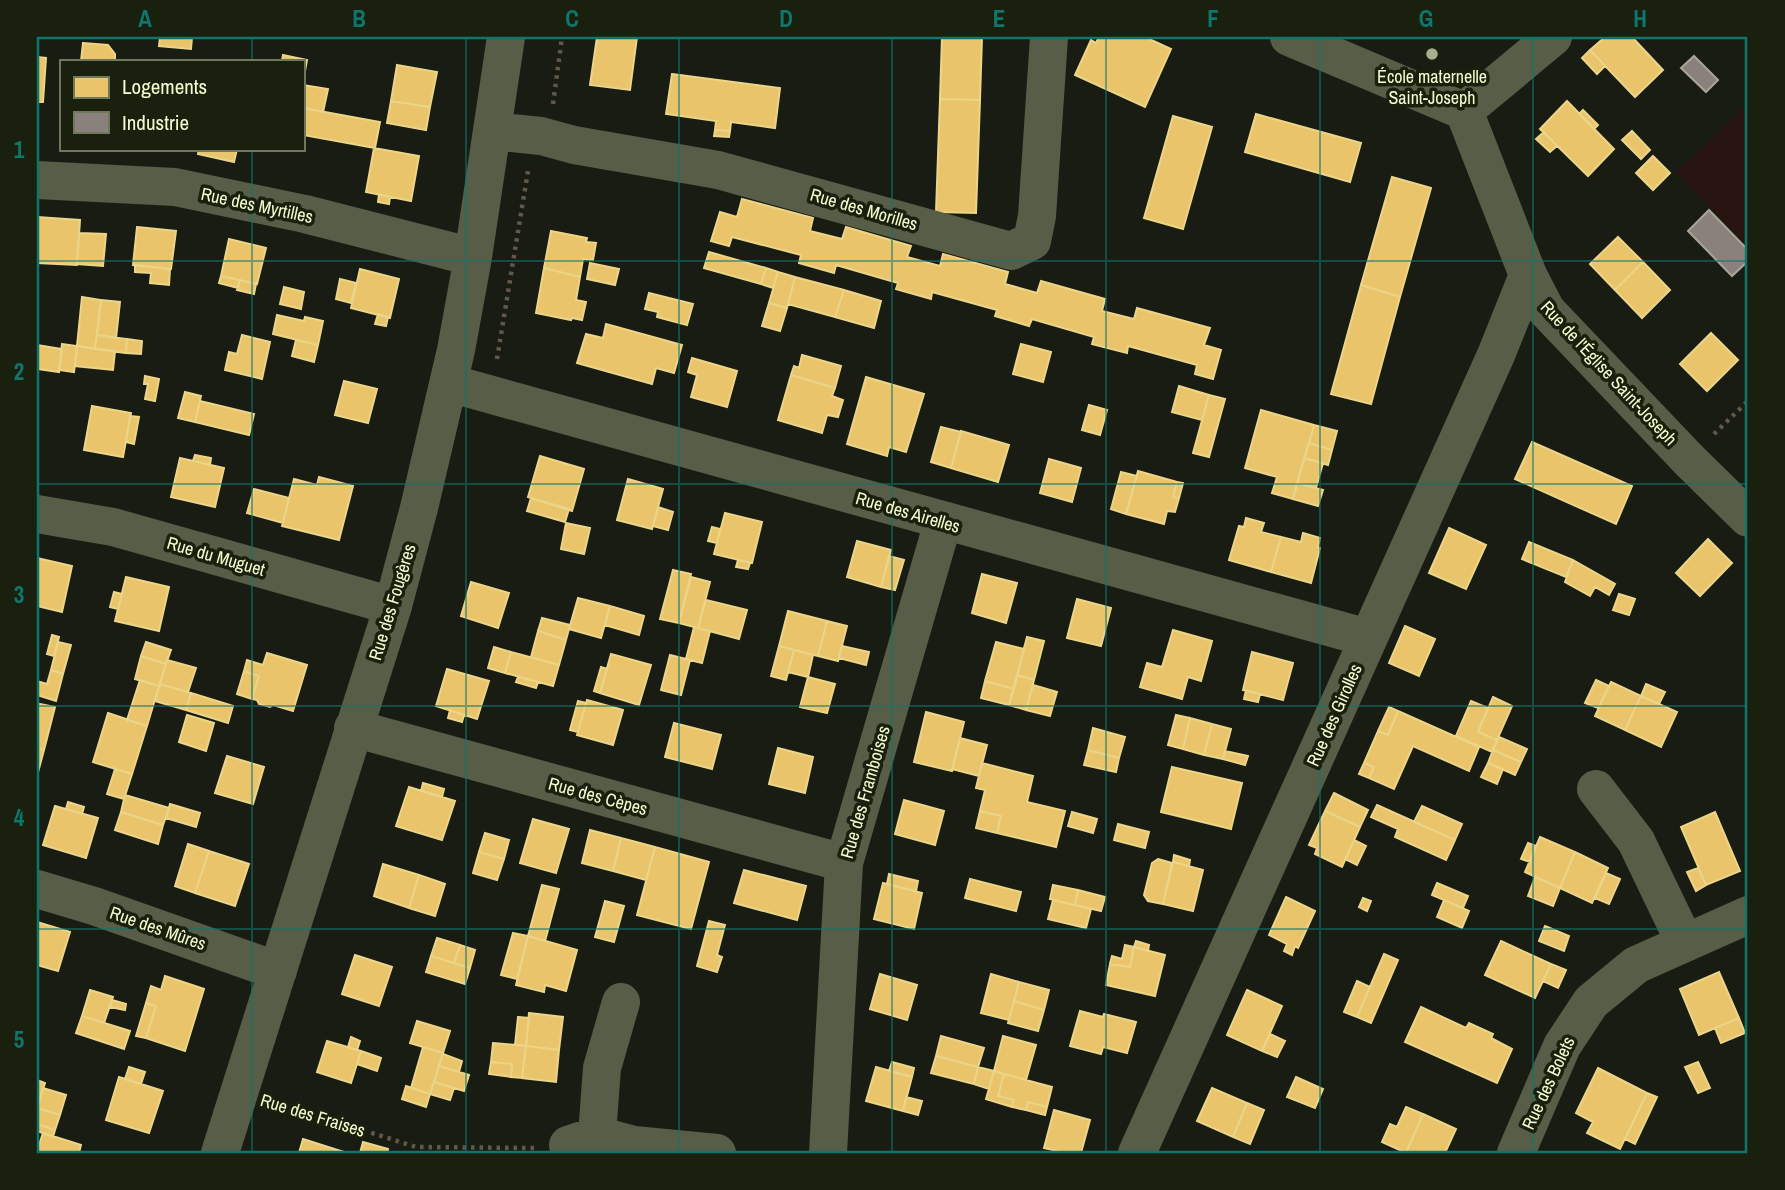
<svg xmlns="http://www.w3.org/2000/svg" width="1785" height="1190" font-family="'Archivo Narrow',sans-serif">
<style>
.green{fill:#281511}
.homes{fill:#e9c46a;stroke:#ebd588;stroke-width:2}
.industry{fill:#8a817c;stroke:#a9a695;stroke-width:2}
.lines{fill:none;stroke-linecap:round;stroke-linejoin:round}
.path{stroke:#625848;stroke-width:4.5;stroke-dasharray:3.5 5;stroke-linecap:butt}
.minor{stroke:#585d47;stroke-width:38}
.grid{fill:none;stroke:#0f766e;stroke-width:2;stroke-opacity:0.55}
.poi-dot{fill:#a5ae8d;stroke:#1a200e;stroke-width:2.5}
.labels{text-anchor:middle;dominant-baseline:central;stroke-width:7;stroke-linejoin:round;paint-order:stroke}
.poi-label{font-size:18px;fill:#f1fdcf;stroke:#1a200e}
.street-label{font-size:18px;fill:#f1fdcf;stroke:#1a200e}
.neatline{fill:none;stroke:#0f766e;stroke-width:2.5}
.grid-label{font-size:23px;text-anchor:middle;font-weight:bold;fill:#0f766e}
</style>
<rect width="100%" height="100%" fill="#191c12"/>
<!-- green -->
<path class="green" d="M1748,104V246L1676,173Z"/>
<!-- homes -->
<path class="homes" d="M160,37H192L191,49L159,46Z
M597,37H637L630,90L590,85Z
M942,37H982L980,100L940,99Z
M1099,37H1145L1171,49L1145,107L1075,75L1091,40L1096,43Z
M1605,37H1632L1663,70L1635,97L1590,50Z
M83,43L108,45L115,54V60L127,61H81Z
M1590,50L1605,66L1597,74L1582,58Z
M283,55L307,60L303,82V61H282Z
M37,57L46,58L43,102H37Z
M397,65L437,72L430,107L391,101Z
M672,74L780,88L775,128L731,122L730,131L715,130L716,121L666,114Z
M303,85L328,89L323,112L303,108Z
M940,99L980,100L976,213L936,212Z
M391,101L430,107L426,130L387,123Z
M1567,101L1614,149L1588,176L1540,129Z
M303,108L380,122L375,148L303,135Z
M1583,110L1598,125L1594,129L1579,114Z
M1256,114L1361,143L1350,182L1245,152Z
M1173,116L1212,127L1183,229L1144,218Z
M715,130L730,131L729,137L714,136Z
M1632,131L1650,150L1641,159L1622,140Z
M1544,132L1557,146L1550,152L1536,139Z
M374,148L419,156L411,201L366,192Z
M199,149H237L234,162L198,154Z
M1653,156L1670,173L1653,190L1636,173Z
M1392,177L1431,188L1400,297L1361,285Z
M379,194L390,197L389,204L378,202Z
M742,199L813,218L810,231L842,239L846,227L911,246L907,257L940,266L943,254L1008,272L1005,284L1037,293L1041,281L1105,299L1102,311L1134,319L1137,308L1210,328L1204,345L1221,350L1213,379L1195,374L1197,365L1128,346L1127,353L1092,344L1094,337L1032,319L1029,326L995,316L997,310L932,292L931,299L896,289L898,283L836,265L834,273L799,263L801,255L732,237L729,246L711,241L720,212L737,217Z
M37,217L80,220L77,265L37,263Z
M137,227L176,231L171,269L133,265Z
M551,231L587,238L586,242L596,243L593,260L583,259L580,277L544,268Z
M79,233L106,234L103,266L77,264Z
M1618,237L1643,262L1615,290L1590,264Z
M229,239L266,248L257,284L221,276Z
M709,252L766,268L761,284L704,268Z
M1643,262L1670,290L1642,318L1615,290Z
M590,263L619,269L615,285L587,279Z
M135,265L170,269L169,285L150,283L151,273L135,272Z
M544,268L580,277L576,300L586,302L582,320L572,318L571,320L536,313Z
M766,268L778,272L773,288L761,284Z
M360,269L399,279L390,318L351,308Z
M778,272L795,277L787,308L769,303Z
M221,276L240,280L238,288L219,283Z
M795,277L844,290L835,317L788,304Z
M340,279L356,283L351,303L336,299Z
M240,280L256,284L254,294L237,290Z
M1361,285L1400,297L1371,404L1331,394Z
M284,287L304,292L301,309L280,304Z
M844,290L881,301L874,328L835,317Z
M649,293L693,304L687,325L657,317L658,312L645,309Z
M82,297L101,300L95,349L77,346Z
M101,300L120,302L116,338L97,335Z
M769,303L787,308L780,331L762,326Z
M378,314L388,317L386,326L375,324Z
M277,315L304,321L305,317L323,321L318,345L273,334Z
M606,324L682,345L674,373L656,368L652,384L577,363L586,334L603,338Z
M1711,333L1738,360L1707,391L1680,364Z
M97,335L127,339L126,353L95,349Z
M242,335L270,342L262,379L225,370L229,352L237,354Z
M127,339L142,341L141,354L126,353Z
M296,340L318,345L314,362L292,356Z
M62,344L77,346L74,372L59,370Z
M1021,344L1051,352L1043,382L1013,374Z
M37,345L62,349L59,372L37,369Z
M77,346L115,351L113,370L75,366Z
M802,355L841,366L835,388L791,375L794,366L799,368Z
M692,358L737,371L727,407L691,397L697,375L688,372Z
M791,375L835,388L832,396L843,400L838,417L827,415L822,433L778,420Z
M145,376L159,379L155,401L145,399L148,384H144Z
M866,377L924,394L906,452L889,447L887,456L847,444Z
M344,381L377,389L368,423L335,415Z
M1179,386L1209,395L1202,420L1172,412Z
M185,392L201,396L195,422L178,418Z
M1209,395L1225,399L1209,457L1193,453Z
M200,401L254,414L249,435L195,422Z
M1089,405L1107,410L1100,435L1082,430Z
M92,406L131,413L123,457L84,450Z
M1261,410L1314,425L1293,499L1272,493L1277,477L1245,468Z
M130,416L139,417L134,444L126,442Z
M1314,425L1337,431L1332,450L1309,443Z
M941,427L961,432L951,468L931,462Z
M961,431L1009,445L998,482L951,468Z
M1532,442L1632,486L1616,524L1515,479Z
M1309,443L1332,450L1328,465L1304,458Z
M195,455L211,458L210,465L193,461Z
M540,456L584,469L572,511L528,497Z
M180,458L224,468L215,507L171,497Z
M1304,458L1323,463L1316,488L1297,483Z
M1049,459L1081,468L1072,502L1040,493Z
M1138,471L1177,482L1173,497L1179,498L1175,512L1167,511L1164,524L1126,514Z
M1121,472L1137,476L1126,514L1111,509Z
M319,477L353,486L339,540L282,526L294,479L317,485Z
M628,479L663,489L652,529L617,520Z
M1177,482L1183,483L1179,498L1173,497Z
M1297,483L1323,490L1318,506L1293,499Z
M254,489L289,498L283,523L247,513Z
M531,498L569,509L565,522L527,511Z
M658,507L673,512L668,530L653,526Z
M725,513L762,522L752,563L714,554Z
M1246,518L1264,523L1261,532L1281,537L1271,572L1229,560L1239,526L1244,527Z
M566,523L590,528L584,554L561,549Z
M712,527L720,529L717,543L708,541Z
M1449,528L1486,545L1466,589L1429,573Z
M1303,533L1320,538L1318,547L1320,548L1311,583L1271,572L1281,537L1301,542Z
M1708,539L1732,563L1700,596L1676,573Z
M857,541L891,550L881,587L847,577Z
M1529,542L1573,560L1566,577L1522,559Z
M889,556L904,560L895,590L881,587Z
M37,558L72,566L62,612L37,606Z
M738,560L750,563L748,569L736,567Z
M1573,560L1615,584L1609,595L1595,587L1590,596L1565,582Z
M673,570L691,574L679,623L660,619Z
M982,574L1017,583L1006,623L972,613Z
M126,577L169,587L159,631L115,621Z
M691,577L710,582L698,628L679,623Z
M471,582L509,593L498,628L461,616Z
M114,592L122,594L118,609L110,607Z
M1619,594L1635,599L1629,615L1613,610Z
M578,598L610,606L601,638L569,629Z
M1077,599L1111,608L1101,646L1067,638Z
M706,600L747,610L739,639L698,628Z
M610,606L644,616L639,635L605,625Z
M788,611L827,621L818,656L779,646Z
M542,618L570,625L566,640L538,631Z
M827,621L847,626L838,661L818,656Z
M1405,626L1435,639L1419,676L1389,663Z
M694,627L710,631L702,663L686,659Z
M1173,630L1212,641L1201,681L1188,677L1182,699L1140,687L1147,663L1162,667Z
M538,631L566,640L559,665L531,657Z
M52,635L59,637L54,656L47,654Z
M1027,637L1044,641L1034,680L1017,675Z
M58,642L71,645L63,674L51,670Z
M146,642L171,650L166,664L141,656Z
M996,642L1024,649L1014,689L985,681Z
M779,646L794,650L786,680L771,676Z
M842,646L869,652L866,665L839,658Z
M494,647L511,652L505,673L488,668Z
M794,650L813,655L808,677L788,672Z
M511,652L559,665L553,686L505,673Z
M1252,652L1293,663L1283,700L1243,690Z
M267,653L307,665L293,711L273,705L270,707L259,704L257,700L252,699L259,676L244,671L247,660L263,665Z
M611,654L651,665L639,705L600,693Z
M670,655L690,660L681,695L661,690Z
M141,656L166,664L159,686L135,679Z
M167,660L196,668L188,692L160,684Z
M601,667L607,669L600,693L594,691Z
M447,669L489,681L477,719L436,706Z
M51,670L63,674L56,701L37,695V681L47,684Z
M244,671L259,676L252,699L237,694Z
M1017,675L1034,680L1026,710L1009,705Z
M518,677L538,682L536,688L516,682Z
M808,677L835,684L827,713L800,707Z
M140,680L159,686L147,726L127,720Z
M1596,680L1609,686L1598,708L1585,703Z
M985,681L1014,689L1009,705L981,698Z
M1611,682L1641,696L1625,730L1595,716Z
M160,684L191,693L186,710L155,701Z
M1646,684L1665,692L1659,704L1641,696Z
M1033,685L1057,692L1050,716L1026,710Z
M1246,690L1260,694L1258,702L1244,699Z
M191,693L233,706L228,723L186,710Z
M1641,696L1677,712L1661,747L1625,730Z
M1493,697L1512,706L1497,740L1478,732Z
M587,700L623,710L613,745L577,735Z
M578,701L586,703L578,732L570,730Z
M1471,701L1488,708L1478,732L1497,740L1492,752L1456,736Z
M40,704L55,707L44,750L37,748V718Z
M1389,707L1398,711L1388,735L1378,731Z
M450,710L464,715L462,722L448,718Z
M1398,711L1479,747L1469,771L1413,746L1394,789L1369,778L1374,767L1364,763L1378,731L1388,735Z
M926,712L964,722L952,771L914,762Z
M108,713L147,726L132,774L93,762Z
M187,715L214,723L206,751L179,742Z
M1176,715L1190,718L1183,749L1168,745Z
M1190,718L1212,724L1204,755L1183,749Z
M674,723L721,735L712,769L665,757Z
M1212,724L1231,729L1223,759L1204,755Z
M1093,728L1125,737L1119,758L1088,750Z
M1499,737L1527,749L1521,762L1493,750Z
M960,738L987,745L979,776L952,769Z
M37,748L44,750L37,776Z
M778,748L813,757L805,793L769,784Z
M1088,750L1119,758L1116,772L1084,765Z
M1493,750L1521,762L1515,775L1488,763Z
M1225,751L1248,756L1245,765L1223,759Z
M227,756L264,767L253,804L215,793Z
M982,763L1033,776L1027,802L1065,811L1056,847L997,833L1001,816L980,811L985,790L976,788Z
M1364,763L1374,767L1369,778L1359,774Z
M1488,763L1503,769L1497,784L1481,777Z
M1172,767L1242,783L1231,829L1161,812Z
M115,769L132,774L124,799L107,794Z
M423,783L444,789L442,797L421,791Z
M409,787L455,801L442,840L396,826Z
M1334,793L1368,810L1360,827L1325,811Z
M125,795L169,808L163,825L121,812Z
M904,800L944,811L935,845L895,834Z
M68,802L84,807L82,814L66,809Z
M170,804L200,813L196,827L166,818Z
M1377,805L1455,840L1446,860L1395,837L1398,829L1371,817Z
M55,806L98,818L86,858L43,845Z
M1422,806L1462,824L1455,840L1414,822Z
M980,811L1001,816L997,833L976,828Z
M1325,811L1360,827L1342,867L1315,854L1317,848L1309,845Z
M121,812L163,825L158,844L115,830Z
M1072,812L1097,819L1093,833L1068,826Z
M1715,812L1740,871L1706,885L1681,827Z
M533,819L569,829L556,873L520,863Z
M1118,824L1149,832L1145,848L1114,840Z
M590,830L621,838L613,871L582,863Z
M485,833L509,840L504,859L479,852Z
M1540,837L1575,852L1560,888L1525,872Z
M621,838L655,847L646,880L613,871Z
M1354,840L1366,846L1357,865L1345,859Z
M1528,843L1536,846L1530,862L1521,859Z
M188,844L209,851L195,893L175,886Z
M655,847L709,862L691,929L637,915Z
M209,851L249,864L235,906L195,893Z
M479,852L504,859L497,880L473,873Z
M1575,852L1608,868L1592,903L1560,888Z
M1174,855L1190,860L1189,866L1173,862Z
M1158,859L1172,863L1163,904L1148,901L1144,895L1152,863Z
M1173,862L1203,870L1193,911L1163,904Z
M383,864L419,875L409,908L374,896Z
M1698,868L1706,885L1696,891L1687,872Z
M744,870L806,886L797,920L734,903Z
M1606,873L1620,879L1609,904L1595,898Z
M889,874L918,881L916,891L887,884Z
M419,875L445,884L435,916L409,908Z
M1535,877L1560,888L1553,906L1528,896Z
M970,879L1021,892L1016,911L965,898Z
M883,883L922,893L914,929L874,919Z
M1437,883L1468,896L1463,908L1432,895Z
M542,885L559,889L545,941L528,936Z
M1053,885L1078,890L1075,905L1050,899Z
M1078,890L1105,897L1101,911L1075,905Z
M1286,897L1315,911L1298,948L1295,946L1292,955L1284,951L1287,944L1269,935Z
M1363,898L1371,901L1367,911L1359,907Z
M1053,900L1091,909L1086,928L1048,919Z
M1444,900L1469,911L1462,928L1437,917Z
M605,901L624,906L614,942L595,937Z
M709,921L725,925L717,955L722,957L717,972L697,966Z
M37,922L70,932L58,971L37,965Z
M1545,926L1569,936L1564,951L1539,941Z
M513,933L528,936L517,979L501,975Z
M528,936L577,950L566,991L545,985L544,992L516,985Z
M437,938L460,945L454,963L431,956Z
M1136,941L1149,945L1148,951L1134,947Z
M1501,941L1551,964L1535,998L1485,975Z
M460,945L475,950L470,968L454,963Z
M1125,945L1134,947L1130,967L1110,964L1112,956L1122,959Z
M1134,947L1165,955L1155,996L1106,985L1110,964L1130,967Z
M1384,954L1398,960L1371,1023L1357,1017Z
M355,955L392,967L379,1006L342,994Z
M431,956L470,968L465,984L426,972Z
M1551,964L1566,970L1558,988L1543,981Z
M1719,972L1739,1018L1699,1035L1680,989Z
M880,974L917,985L907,1020L870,1009Z
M991,974L1019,982L1009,1020L981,1013Z
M165,976L204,989L185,1051L146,1038L156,1006L146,1003L151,986L161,990Z
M1357,981L1370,987L1357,1017L1344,1012Z
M1019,982L1049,990L1044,1010L1014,1001Z
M90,990L113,997L104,1023L82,1016Z
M1247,990L1282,1006L1262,1051L1227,1035Z
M112,1000L126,1004L125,1010L110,1007Z
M1014,1001L1044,1010L1038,1031L1008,1023Z
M146,1003L156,1006L146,1038L136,1036Z
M1421,1007L1466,1028L1469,1023L1493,1034L1491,1038L1512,1049L1497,1083L1405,1042Z
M1080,1011L1103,1017L1104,1014L1136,1022L1127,1053L1103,1047L1101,1054L1070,1046Z
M529,1013L563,1017L559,1050L526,1046Z
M82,1016L130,1031L124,1049L76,1033Z
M518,1017L529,1018L526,1046L515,1045Z
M1739,1018L1745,1033L1721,1043L1715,1028Z
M417,1021L450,1031L443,1053L410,1043Z
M1270,1034L1285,1041L1277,1057L1262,1051Z
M941,1036L984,1048L978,1067L936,1056Z
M1003,1036L1036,1045L1026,1080L994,1071Z
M351,1037L360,1041L357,1050L348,1047Z
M327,1041L361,1051L351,1083L317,1072Z
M493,1043L526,1046L522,1078L511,1077L512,1064L491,1062Z
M526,1046L559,1050L556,1082L522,1078Z
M423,1047L443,1053L430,1094L411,1088Z
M361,1051L381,1058L377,1071L357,1064Z
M443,1054L462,1061L459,1072L439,1066Z
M936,1056L978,1067L974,1084L931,1073Z
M491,1062L512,1064L511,1077L489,1074Z
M892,1062L914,1068L912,1077L889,1071Z
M1698,1062L1710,1088L1698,1093L1685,1067Z
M439,1066L469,1075L464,1091L434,1082Z
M129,1067L145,1072L141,1084L125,1079Z
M876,1067L912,1077L903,1111L866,1101Z
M978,1067L994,1071L989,1089L974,1084Z
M1598,1068L1647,1093L1620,1149L1587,1133L1593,1122L1576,1113Z
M994,1071L1004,1074L998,1096L1014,1100L1012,1107L986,1099Z
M1004,1074L1052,1087L1047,1107L1028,1102L1026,1110L1012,1107L1014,1100L998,1096Z
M119,1077L163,1091L149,1133L106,1120Z
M1296,1077L1323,1089L1315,1108L1287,1097Z
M37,1080L45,1083L37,1108Z
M434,1082L454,1088L450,1100L430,1094Z
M406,1086L430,1094L426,1107L402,1099Z
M43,1088L66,1095L60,1115L37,1108Z
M1212,1088L1247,1103L1233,1137L1197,1121Z
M1647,1093L1657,1097L1635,1144L1625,1139Z
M906,1097L922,1101L918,1115L903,1111Z
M1028,1102L1047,1107L1045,1115L1026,1110Z
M1247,1103L1264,1110L1250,1144L1233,1137Z
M1406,1107L1423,1114L1406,1153L1382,1142L1390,1124L1397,1127Z
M37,1108L60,1115L55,1130L37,1124Z
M1054,1110L1090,1120L1081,1153H1066L1044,1148Z
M1423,1114L1456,1129L1445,1153H1406Z
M37,1124L55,1130L53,1137L37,1131Z
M43,1133L81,1145L79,1153H45L37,1151Z
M303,1139L344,1152V1153H299Z
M363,1142L388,1149L387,1153H360Z"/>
<!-- industry -->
<path class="industry" d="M1694,56L1718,80L1706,92L1681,68Z
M1709,210L1748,250V261L1732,276L1688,231Z"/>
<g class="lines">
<!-- path -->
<path class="path" d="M553,104L562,37
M497,359L528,171
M1714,434L1748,401
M274,1102L416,1147L535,1148"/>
<!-- minor -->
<path class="minor" d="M1289,37L1464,111L1528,275L1546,310L1688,459L1748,518
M1464,111L1553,37
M492,131L541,136L574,145L718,170L1011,251L1032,241L1037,216L1049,37
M37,180L175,187L305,214L473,257
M449,383L1368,638
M37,514L113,527L393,606
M353,728L844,863
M1596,789L1636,841L1685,943
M37,889L94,906L278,971
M597,1135L602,1068L621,1002
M568,1145L597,1135L634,1145L717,1153
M220,1153L393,606L419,508L456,350L473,257L506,37
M828,1153L844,863L943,522
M1137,1153L1496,355L1528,275
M1516,1153L1562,1046L1591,1002L1636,965L1748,915"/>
</g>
<!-- grid -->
<path class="grid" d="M252,37V61M466,37V1153M679,37V1153M892,37V1153M1106,37V1153M1320,37V1153M1533,37V1153M252,149V1153M37,261H1748M37,484H1748M37,706H1748M37,929H1748"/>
<!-- markers -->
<circle class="poi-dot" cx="1432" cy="54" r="7"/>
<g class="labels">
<!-- poi labels -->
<g class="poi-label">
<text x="1432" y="76">École maternelle<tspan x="1432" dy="21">Saint-Joseph</tspan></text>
</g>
<!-- street labels -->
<g class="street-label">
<text transform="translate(257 205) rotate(12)">Rue des Myrtilles</text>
<text transform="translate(864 209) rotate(16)">Rue des Morilles</text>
<text transform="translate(1609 373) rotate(47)">Rue de l'Église Saint-Joseph</text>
<text transform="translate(908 512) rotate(16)">Rue des Airelles</text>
<text transform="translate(216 556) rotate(16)">Rue du Muguet</text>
<text transform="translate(392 602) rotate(-73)">Rue des Fougères</text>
<text transform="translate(1334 715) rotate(-66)">Rue des Girolles</text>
<text transform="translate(865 792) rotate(-74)">Rue des Framboises</text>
<text transform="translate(598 796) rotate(15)">Rue des Cèpes</text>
<text transform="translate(158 928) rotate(19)">Rue des Mûres</text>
<text transform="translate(1548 1083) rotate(-65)">Rue des Bolets</text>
<text transform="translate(313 1115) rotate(17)">Rue des Fraises</text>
</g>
</g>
<!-- border -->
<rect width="1785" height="1190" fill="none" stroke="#1a200e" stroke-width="77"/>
<!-- legend -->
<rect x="60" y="60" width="245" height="91" fill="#1a200e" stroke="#70785b" stroke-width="2"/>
<rect x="74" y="77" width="35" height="21" fill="#e9c46a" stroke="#70785b" stroke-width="2"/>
<text x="122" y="94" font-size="21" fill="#f1fdcf">Logements</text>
<rect x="74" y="112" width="35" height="21" fill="#8a817c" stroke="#70785b" stroke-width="2"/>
<text x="122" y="130" font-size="21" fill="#f1fdcf">Industrie</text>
<rect x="38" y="38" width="1708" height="1114" class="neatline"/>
<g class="grid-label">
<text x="145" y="27">A</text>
<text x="359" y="27">B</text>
<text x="572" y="27">C</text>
<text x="786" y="27">D</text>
<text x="999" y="27">E</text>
<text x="1213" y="27">F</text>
<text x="1426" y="27">G</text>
<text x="1640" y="27">H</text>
<text x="19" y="158">1</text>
<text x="19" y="380">2</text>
<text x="19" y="603">3</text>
<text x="19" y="826">4</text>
<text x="19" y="1048">5</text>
</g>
</svg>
